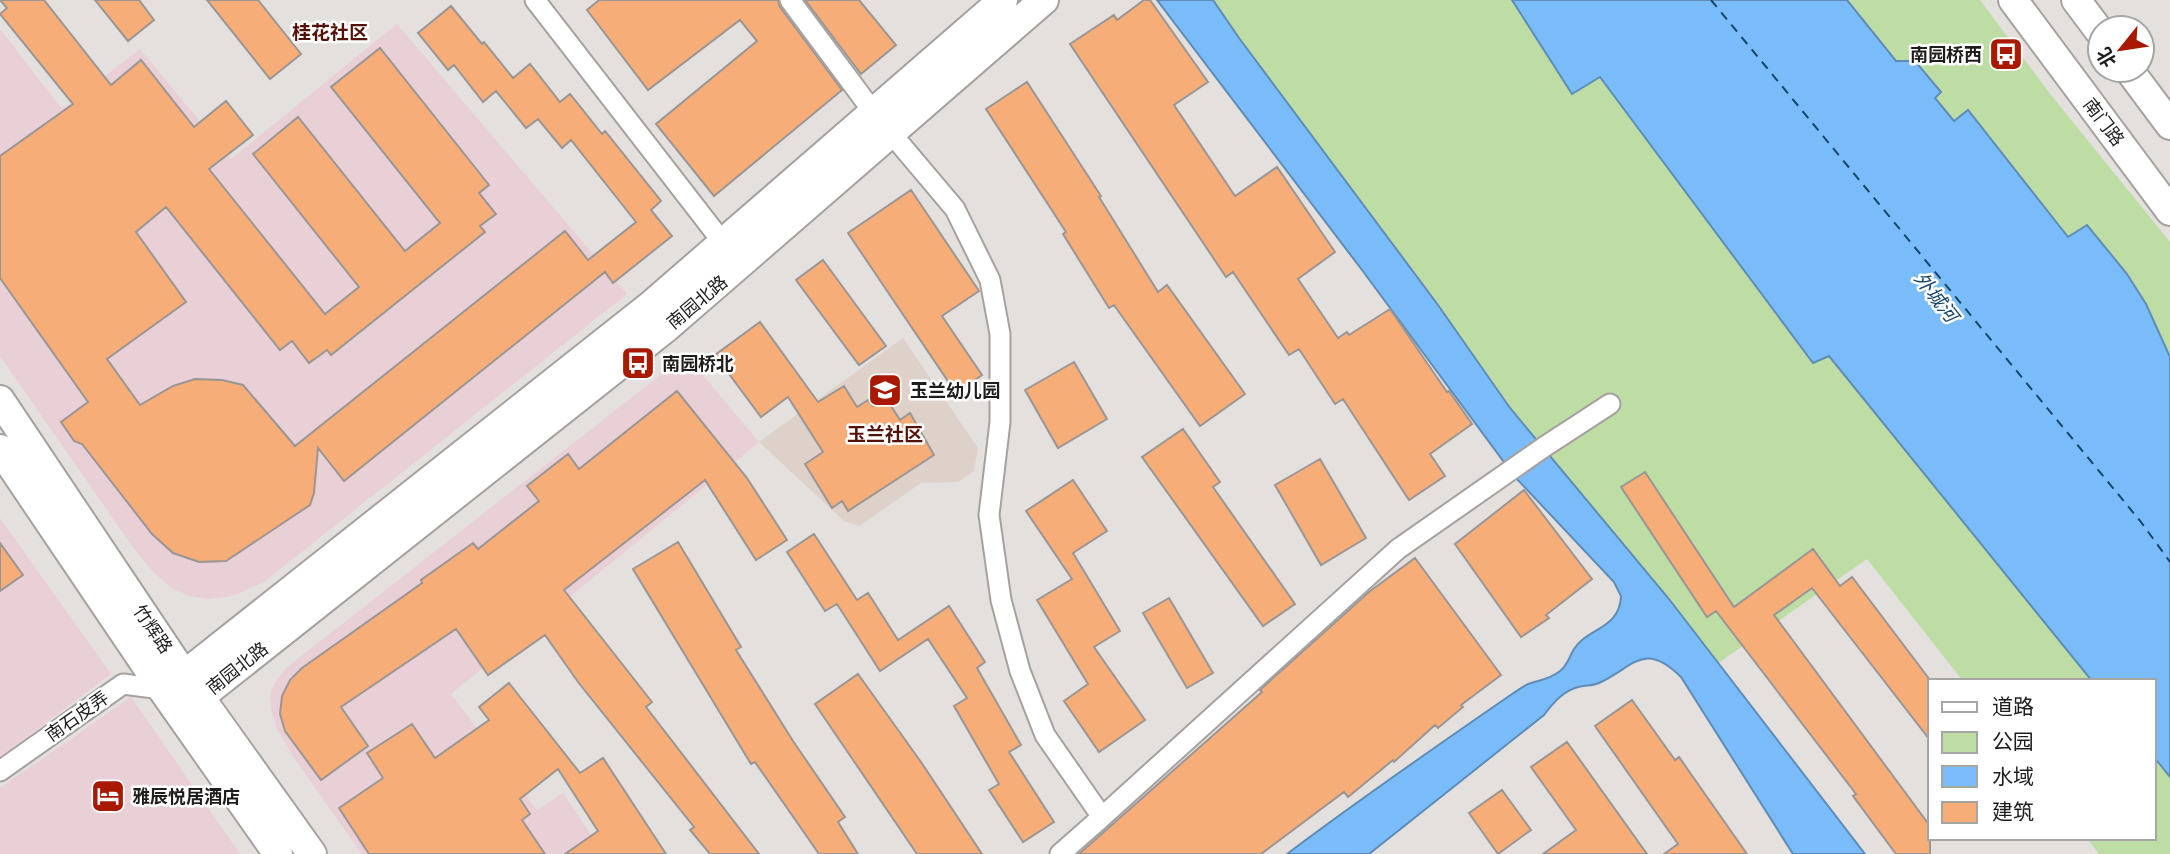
<svg xmlns="http://www.w3.org/2000/svg" width="2170" height="854" font-family="'Work Sans','Noto Sans SC',sans-serif">
<style>
.commercial{fill:#e9cfd6}
.built{fill:#ddd1ca}
.green{fill:#bddda4}
.water{fill:#7abcf9;stroke:#5f8cb7;stroke-width:2}
.lines{fill:none;stroke-linecap:round;stroke-linejoin:round}
.ferry{stroke:#15456c;stroke-width:2;stroke-dasharray:9 7;stroke-linecap:butt}
.building{fill:#f6ad78;stroke:#9b9694;stroke-width:2}
.street-casing{stroke:#a6a19f;stroke-width:23}
.secondary-casing{stroke:#a6a19f;stroke-width:32}
.street{stroke:#fff;stroke-width:19}
.secondary{stroke:#fff;stroke-width:28}
.labels{text-anchor:middle;dominant-baseline:central;stroke-width:5;stroke-linejoin:round;paint-order:stroke}
.poi-label{font-size:18px;font-weight:bold;fill:#1f1d1c;stroke:#fff;text-anchor:start}
.street-label{font-size:18px;fill:#1f1d1c;stroke:#fff}
.neighbourhood-label{font-size:19px;font-weight:bold;fill:#541107;stroke:#fff}
.water-label{font-size:19px;font-style:italic;fill:#15456c;stroke:#fff}
</style>
<rect width="100%" height="100%" fill="#e4e0dd"/>
<!-- commercial -->
<path class="commercial" d="M397,24L627,294L264,582L232,596L208,599L190,596L173,589L153,572L132,546L0,356V29L62,109L140,49L231,159Z
M686,355L759,442L451,694L537,810L563,793L604,854H362L294,758L277,729L272,713L270,696L274,684L286,668Z
M0,518L111,674L0,757Z
M131,697L240,854H0V788Z"/>
<!-- built -->
<path class="built" d="M903,338L978,448L974,471L958,482L921,483L859,526L844,521L759,442Z"/>
<!-- green -->
<path class="green" d="M1213,0H1512L1572,94L1600,77L1812,363L1829,355L2092,681H1963L1867,559L1717,664L1669,599L1510,408L1438,305L1239,38Z
M1847,0H1980L2051,95L2170,242V357L2146,304L2127,274L2087,226L2068,238L1968,111L1955,121L1935,97L1941,92L1896,61Z
M2154,757L2170,777V854H2099L2087,838H2154Z"/>
<!-- water -->
<path class="water" d="M1157,0H1213L1239,38L1438,305L1510,408L1669,599L1865,854H1793L1681,677C1644,640 1634,667 1599,683C1593,686 1585,685 1578,687C1563,691 1553,703 1544,715L1369,854H1287C1356,802 1428,752 1499,703C1508,697 1517,690 1526,685C1538,680 1549,680 1560,671C1568,665 1569,657 1574,649C1587,628 1620,629 1621,596L1614,582L1515,477L1362,270Z
M1512,0H1847L1896,61H1915L1941,92L1935,98L1954,121L1968,110L2068,237L2087,225L2127,274L2146,304L2170,357V777L2154,757V681H2092L1829,356L1813,363L1600,77L1572,94Z"/>
<g class="lines">
<!-- ferry -->
<path class="ferry" d="M1711,0L2141,522L2170,562"/>
</g>
<!-- building -->
<path class="building" d="M0,0H44L111,85L141,60L194,127L226,101L253,135L209,169L325,314L359,287L253,154L298,117L405,251L440,223L331,87L380,48L489,185L479,193L496,214L480,226L485,232L331,355L327,350L309,363L292,341L280,350L166,207L136,232L186,302L107,359L140,405L173,386L195,379L222,380L243,385L295,446L565,231L588,260L636,222L571,140L562,148L538,119L526,128L496,91L483,102L454,65L448,70L418,33L451,6L482,44L484,42L513,78L530,64L560,102L570,94L602,134L605,131L661,201L651,210L672,236L613,283L605,272L344,481L318,448L314,493L310,505L226,561L199,562L173,553L152,534L82,444L74,441L61,422L88,402L0,278V156L73,104L0,14L7,8Z
M95,0H139L154,20L128,41Z
M207,0H258L301,54L270,79Z
M599,0H778L780,7L842,90L714,196L656,124L757,41L740,20L648,90L587,10Z
M805,0H859L896,45L861,74Z
M1144,0H1150L1208,82L1174,105L1235,196L1277,167L1335,252L1298,279L1338,338L1347,332L1349,335L1390,309L1447,392L1449,391L1472,424L1430,454L1445,476L1409,500L1343,399L1335,404L1299,349L1289,355L1233,272L1226,277L1070,44L1114,15L1117,20Z
M1027,82L1101,196L1099,197L1158,292L1167,285L1245,394L1200,426L1114,305L1109,308L1063,234L1066,232L986,109Z
M911,190L979,291L942,316L982,375L956,393L848,233Z
M823,260L886,346L859,365L796,280Z
M760,322L818,402L844,386L857,407L868,400L873,406L886,398L900,420L910,413L934,455L848,511L842,501L832,508L805,464L823,452L788,397L761,417L715,355Z
M1074,362L1107,419L1058,448L1025,390Z
M677,391L747,478L787,540L756,560L705,480L564,590L652,702L646,707L759,854H710L690,830L694,827L578,682L545,635L488,675L456,629L341,707L368,746L321,780L285,731L280,714L282,696L290,680L302,668L422,583L421,580L473,543L478,549L539,501L527,486L568,454L579,469Z
M1183,429L1220,482L1213,487L1295,604L1263,626L1142,457Z
M1320,459L1366,538L1321,565L1275,485Z
M1645,472L1734,607L1813,549L1840,586L1852,577L1930,680V740L1812,588L1774,615L1930,826V854H1896L1853,796L1856,794L1716,611L1707,617L1621,487Z
M1073,480L1107,531L1073,553L1120,631L1094,647L1145,720L1099,752L1064,701L1088,684L1037,600L1072,579L1026,511Z
M1524,490L1592,579L1546,615L1549,618L1521,637L1455,544Z
M814,534L857,600L868,593L898,640L949,606L985,662L977,668L1021,745L1009,752L1054,822L1023,842L989,790L999,784L954,706L967,698L928,639L880,671L837,604L825,611L787,552Z
M678,542L741,647L736,650L793,741L845,817L838,822L858,854H819L755,762L751,764L633,569Z
M0,543L23,575L0,591Z
M1415,558L1501,675L1461,705L1463,707L1438,728L1435,725L1394,762L1393,760L1348,797L1344,792L1261,854H1079L1262,692L1260,690L1369,592Z
M1169,598L1213,673L1187,688L1143,613Z
M858,674L921,762L982,854H917L815,704Z
M509,683L580,773L603,758L666,854H565L598,831L558,769L520,799L530,814L522,820L545,854H369L339,808L383,778L367,753L412,724L435,758L489,720L479,707Z
M1632,700L1675,760L1679,757L1747,854H1664L1678,844L1595,726Z
M1567,742L1647,854H1543L1576,830L1531,767Z
M1502,790L1531,830L1498,854L1469,813Z"/>
<g class="lines">
<!-- street casing -->
<g class="street-casing">
<path id="street" d="M535,0L724,244
M790,0L874,113L955,209L990,280L1000,334V422L989,515L1001,600L1020,671L1045,735L1102,817L1060,854
M0,771L123,684L162,689
M1102,817L1398,549L1544,447L1610,404"/>
</g>
<!-- secondary casing -->
<g class="secondary-casing">
<path id="secondary" d="M2013,0L2170,211
M2076,0L2100,32
M2129,70L2170,125
M0,400L184,675L312,854
M0,449L162,689L278,854
M162,689L200,697L667,327L1044,0
M162,689L184,675L650,306L1003,0"/>
</g>
<!-- street -->
<use href="#street" class="street"/>
<!-- secondary -->
<use href="#secondary" class="secondary"/>
</g>
<!-- icons -->
<defs>
<g id="bus-square" transform="scale(1.75)"><rect x="-9" y="-9" width="18" height="18" rx="4" fill="#a91900" stroke="#fff"/><path d="M-5-6H5V4H4V6H2V4H-2V6H-4V4H-5ZM-3.5-4V0h7V-4ZM-3.5 1.2v1.5H-2V1.2ZM2 1.2v1.5H3.5V1.2Z" fill="#fff"/></g>
<g id="school-square" transform="scale(1.75)"><rect x="-9" y="-9" width="18" height="18" rx="4" fill="#a91900" stroke="#fff"/><path d="M0-5L7-2L0 1L-7-2ZM-4 1L0 2.5L4 1V4Q0 6-4 4Z" fill="#fff"/></g>
<g id="hotel-square" transform="scale(1.75)"><rect x="-9" y="-9" width="18" height="18" rx="4" fill="#a91900" stroke="#fff"/><path d="M-6-4.5h1.5V1H6V5H4.5V3h-9V5H-6ZM-4 0a1.8 1.8 0 1 1 3.6 0ZM.5 0V-2.5h3Q6-2.5 6 0Z" fill="#fff"/></g>
</defs>
<g fill-rule="evenodd">
<use href="#bus-square" x="2006" y="54"/>
<use href="#bus-square" x="638" y="363"/>
<use href="#school-square" x="885" y="390"/>
<use href="#hotel-square" x="108" y="796"/>
</g>
<g class="labels">
<!-- poi labels -->
<g class="poi-label">
<text x="1982" y="54" text-anchor="end">南园桥西</text>
<text x="662" y="363">南园桥北</text>
<text x="910" y="390">玉兰幼儿园</text>
<text x="132" y="796">雅辰悦居酒店</text>
</g>
<!-- street labels -->
<g class="street-label">
<text transform="translate(2104 122) rotate(53)">南门路</text>
<text transform="translate(697 302) rotate(-40)">南园北路</text>
<text transform="translate(153 629) rotate(56)">竹辉路</text>
<text transform="translate(237 668) rotate(-38)">南园北路</text>
<text transform="translate(77 716) rotate(-35)">南石皮弄</text>
</g>
<!-- neighbourhood labels -->
<g class="neighbourhood-label">
<text x="330" y="32">桂花社区</text>
<text x="885" y="434">玉兰社区</text>
</g>
<!-- water labels -->
<g class="water-label">
<text transform="translate(1936 297) rotate(52)">外城河</text>
</g>
</g>
<!-- legend -->
<rect x="1928" y="679" width="228" height="161" fill="#ffffff" stroke="#a5a5a4" stroke-width="2"/>
<rect x="1942" y="702" width="35" height="10" fill="#ffffff" stroke="#a5a5a4" stroke-width="2"/>
<text x="1992" y="714" font-size="21" fill="#1f1d1c">道路</text>
<rect x="1942" y="732" width="35" height="21" fill="#bddda4" stroke="#a5a5a4" stroke-width="2"/>
<text x="1992" y="749" font-size="21" fill="#1f1d1c">公园</text>
<rect x="1942" y="766" width="35" height="21" fill="#7abcf9" stroke="#a5a5a4" stroke-width="2"/>
<text x="1992" y="784" font-size="21" fill="#1f1d1c">水域</text>
<rect x="1942" y="802" width="35" height="21" fill="#f6ad78" stroke="#a5a5a4" stroke-width="2"/>
<text x="1992" y="819" font-size="21" fill="#1f1d1c">建筑</text>
<!-- north arrow -->
<g transform="translate(2121 49) rotate(240)"><circle r="33" fill="#ffffff" stroke="#a5a5a4" stroke-width="2"/>
<path d="M0-5L12 26L0 18L-12 26Z" fill="#a91900"/>
<text y="-10" font-size="19" font-weight="bold" text-anchor="middle" fill="#1f1d1c">北</text>
</g>
</svg>
